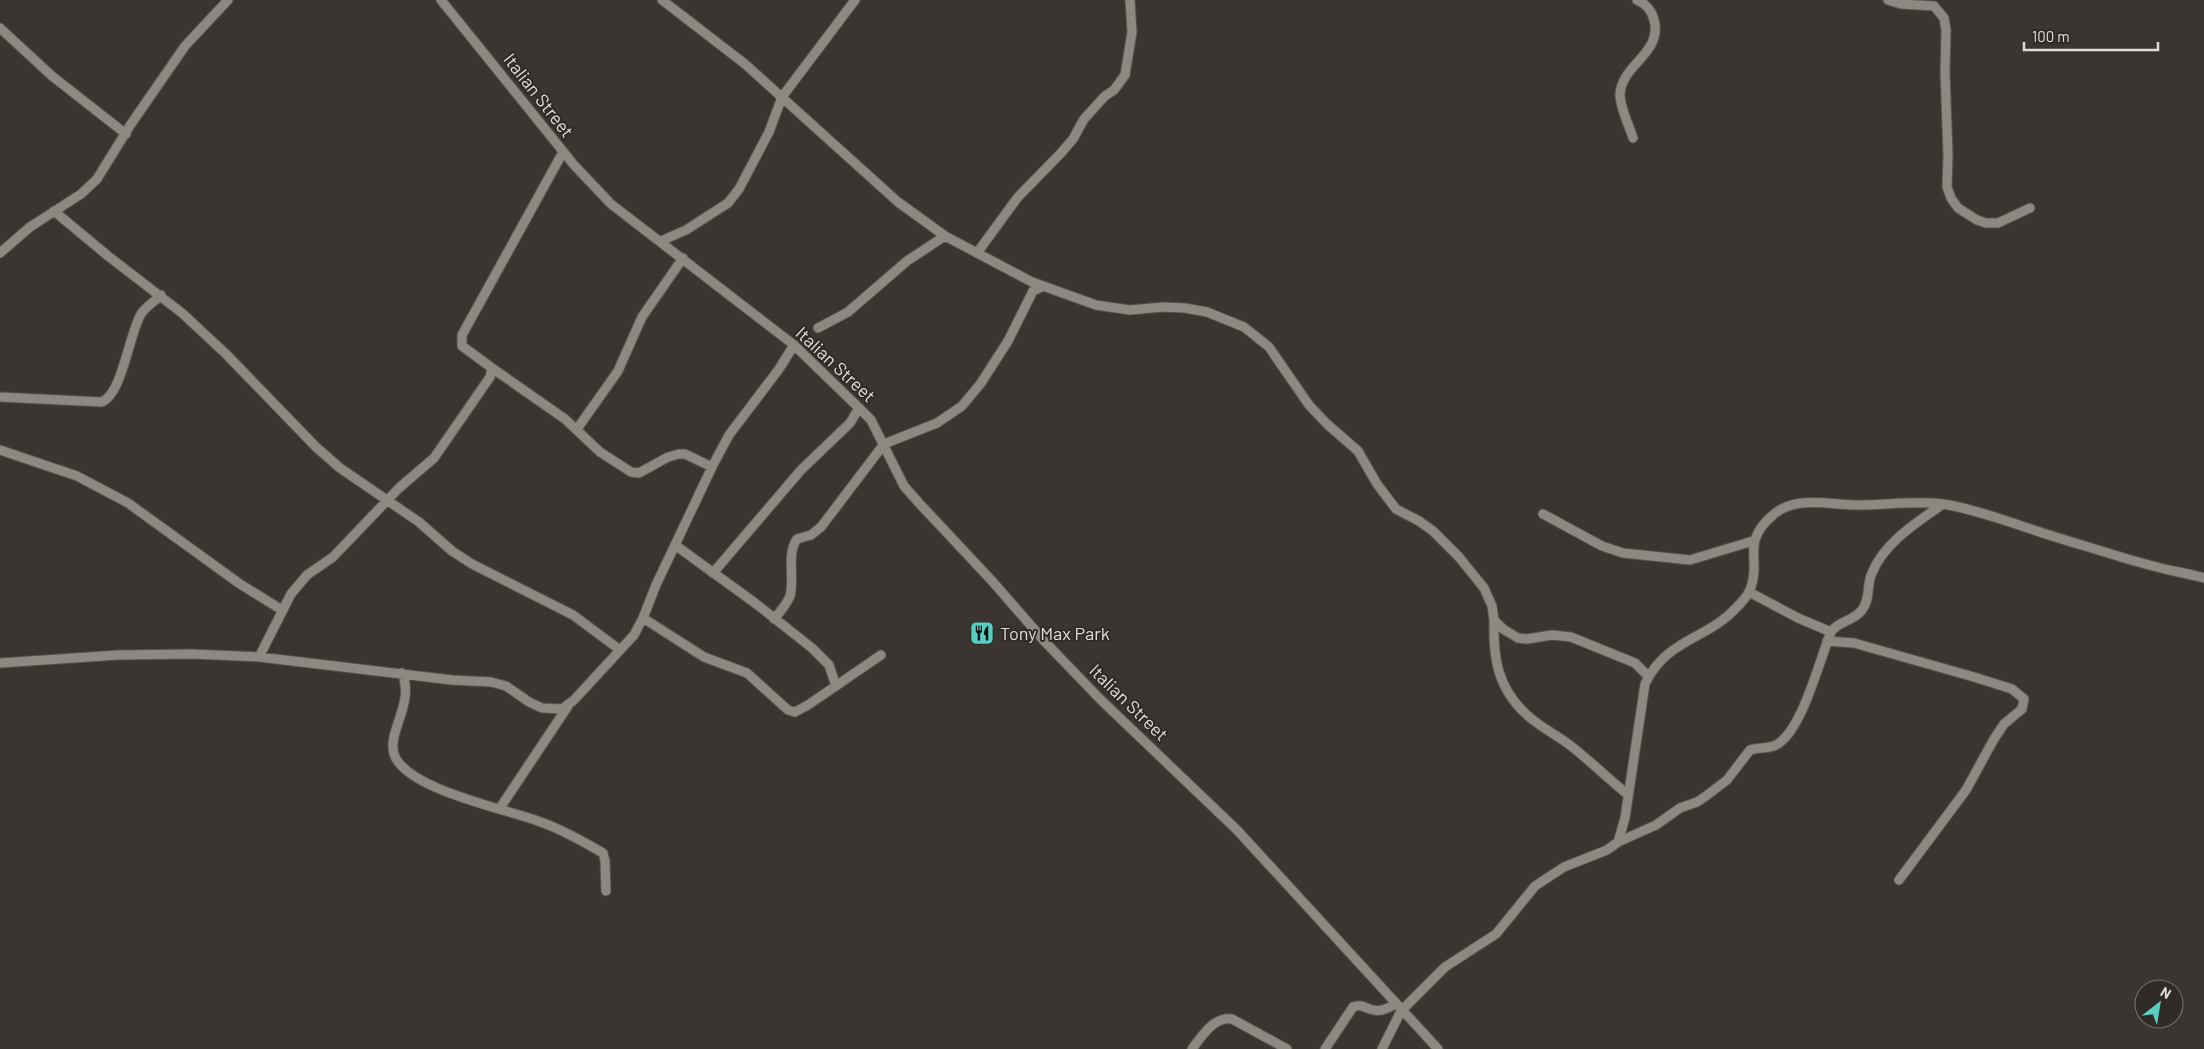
<svg xmlns="http://www.w3.org/2000/svg" width="2204" height="1049" font-family="Barlow,sans-serif">
<style>
.lines{fill:none;stroke-linecap:round;stroke-linejoin:round}
.minor-casing{stroke:#56534f;stroke-width:11}
.minor{stroke:#8e8883;stroke-width:9}
.labels{text-anchor:middle;dominant-baseline:central;stroke-width:4;stroke-linejoin:round;paint-order:stroke}
.street-label{font-size:18px;fill:#e0ddda;stroke:#302b27}
.poi-label{font-size:18px;fill:#e0ddda;stroke:#302b27;text-anchor:start}
</style>
<rect width="100%" height="100%" fill="#3a3531"/>
<g class="lines">
<!-- minor casing -->
<g class="minor-casing">
<path id="minor" d="M441,0L574,165L611,204L794,345L859,408L871,420L904,486L919,503L993,582L1046,643L1101,700L1237,830L1438,1049
M662,0L745,64L898,202L945,236L1032,282L1096,305L1130,310L1163,307L1185,308L1207,312L1244,327L1269,347L1309,405L1327,424L1358,451L1377,484L1396,509L1419,521L1433,531L1459,557L1484,588L1492,606L1494,620L1503,629L1518,638L1527,639L1552,635L1571,637L1635,663L1648,676
M1888,0L1901,4L1934,6L1944,18L1946,30L1945,72L1948,155L1947,187L1951,198L1958,208L1977,220L1986,223H1998L2030,208
M0,28L52,76L126,134
M1633,138C1629,125 1620,108 1620,94C1622,64 1663,53 1654,20C1652,11 1646,4 1637,0
M54,211L108,256L182,313L226,354L316,447L340,468L419,522L452,551L472,564L573,615L620,650
M661,241L686,230L728,203L739,189L769,132L782,97L855,0
M0,253L30,227L81,194L97,179L131,124L185,46L228,0
M977,253L1018,197L1061,153L1073,139L1084,119L1105,96L1114,90L1125,75L1132,32L1130,0
M818,328L848,312L907,261L945,236
M492,368L565,419L600,452L631,472L639,473L668,457L679,454H685L712,467
M0,397L101,402C122,396 129,334 141,314C145,307 155,301 161,295
M577,429L618,371L642,317L683,258
M0,450L77,476L128,503L240,584L282,610
M1543,514L1602,546L1623,553L1690,560L1753,541
M675,545L755,603L812,648L829,665L836,686
M713,573L801,470L850,423L859,408
M1749,592L1798,618L1831,632
M643,618L704,657L747,673L788,710L795,712L808,705L881,655
M774,619C780,612 787,604 790,596C795,578 786,555 797,539L811,535L821,527L884,444L937,423L962,406L981,383L1008,341L1033,291L1042,287
M1494,620C1493,657 1497,688 1527,715C1540,727 1557,735 1571,746C1590,761 1608,778 1627,794
M1827,641L1854,643L1974,677L2012,689L2024,699L2022,709L2004,724L1994,739L1966,790L1899,880
M259,657L291,594L307,575L333,557L399,488L434,458L490,377L492,368L462,346V335L563,152
M0,663L118,655L191,654L259,657L452,680L491,682L506,686L529,702L542,708L562,709L574,700L634,635L643,618L656,585L712,467L729,435L779,369L794,345
M402,673C415,703 387,732 394,754C405,789 506,809 538,821C561,829 582,841 603,853L605,861L606,891
M500,808L568,706
M1618,842L1656,825L1680,808L1697,802L1706,796L1727,780L1750,750C1758,747 1768,749 1776,745C1802,732 1820,658 1831,632C1838,621 1854,621 1862,610C1871,598 1866,586 1872,573C1884,543 1917,522 1943,504
M1192,1049C1202,1036 1214,1016 1232,1019L1287,1049
M1325,1049L1353,1007C1368,1001 1370,1020 1395,1004
M1382,1049L1401,1011L1445,967L1496,934L1535,886L1564,867L1607,850L1618,842L1625,818L1645,684C1666,639 1708,639 1736,608C1741,603 1747,597 1750,590C1762,559 1740,543 1773,515C1794,496 1826,504 1852,505C1882,506 1913,500 1943,504C1968,508 1992,516 2016,524C2042,533 2068,541 2095,549C2114,555 2133,561 2153,566C2170,571 2187,573 2204,578"/>
</g>
<!-- minor -->
<use href="#minor" class="minor"/>
</g>
<!-- icons -->
<defs>
<g id="restaurant-square" transform="scale(1.25)"><rect x="-9" y="-9" width="18" height="18" rx="4" fill="#56cec4" stroke="#302b27"/><path d="M-5-6h1v4h1v-4h1v4h1v-4h1v5L-1.5 .5V6h-2V.5L-5-1ZM5-6V6H3V1.5H1.5Q1.5-4 5-6Z" fill="#111"/></g>
</defs>
<g fill-rule="evenodd">
<use href="#restaurant-square" x="982" y="633"/>
</g>
<g class="labels">
<!-- street labels -->
<g class="street-label">
<text transform="translate(539 95) rotate(52)">Italian Street</text>
<text transform="translate(836 364) rotate(43)">Italian Street</text>
<text transform="translate(1129 702) rotate(44)">Italian Street</text>
</g>
<!-- poi labels -->
<g class="poi-label">
<text x="1000" y="633">Tony Max Park</text>
</g>
</g>
<!-- north arrow -->
<g transform="translate(2159 1004) rotate(31)"><circle r="24" fill="#302b27" stroke="#76726f"/>
<path d="M0-4L9 19L0 12L-9 19Z" fill="#56cec4"/>
<text y="-8" font-size="14" font-weight="bold" text-anchor="middle" fill="#e0ddda">N</text>
</g>
<!-- scale -->
<path d="M2024 42v8h134v-8" fill="none" stroke="#e0ddda" stroke-width="2.5"/>
<text x="2032" y="42" font-size="15" fill="#e0ddda" stroke="#302b27" stroke-width="4" paint-order="stroke">100 m</text>
</svg>
